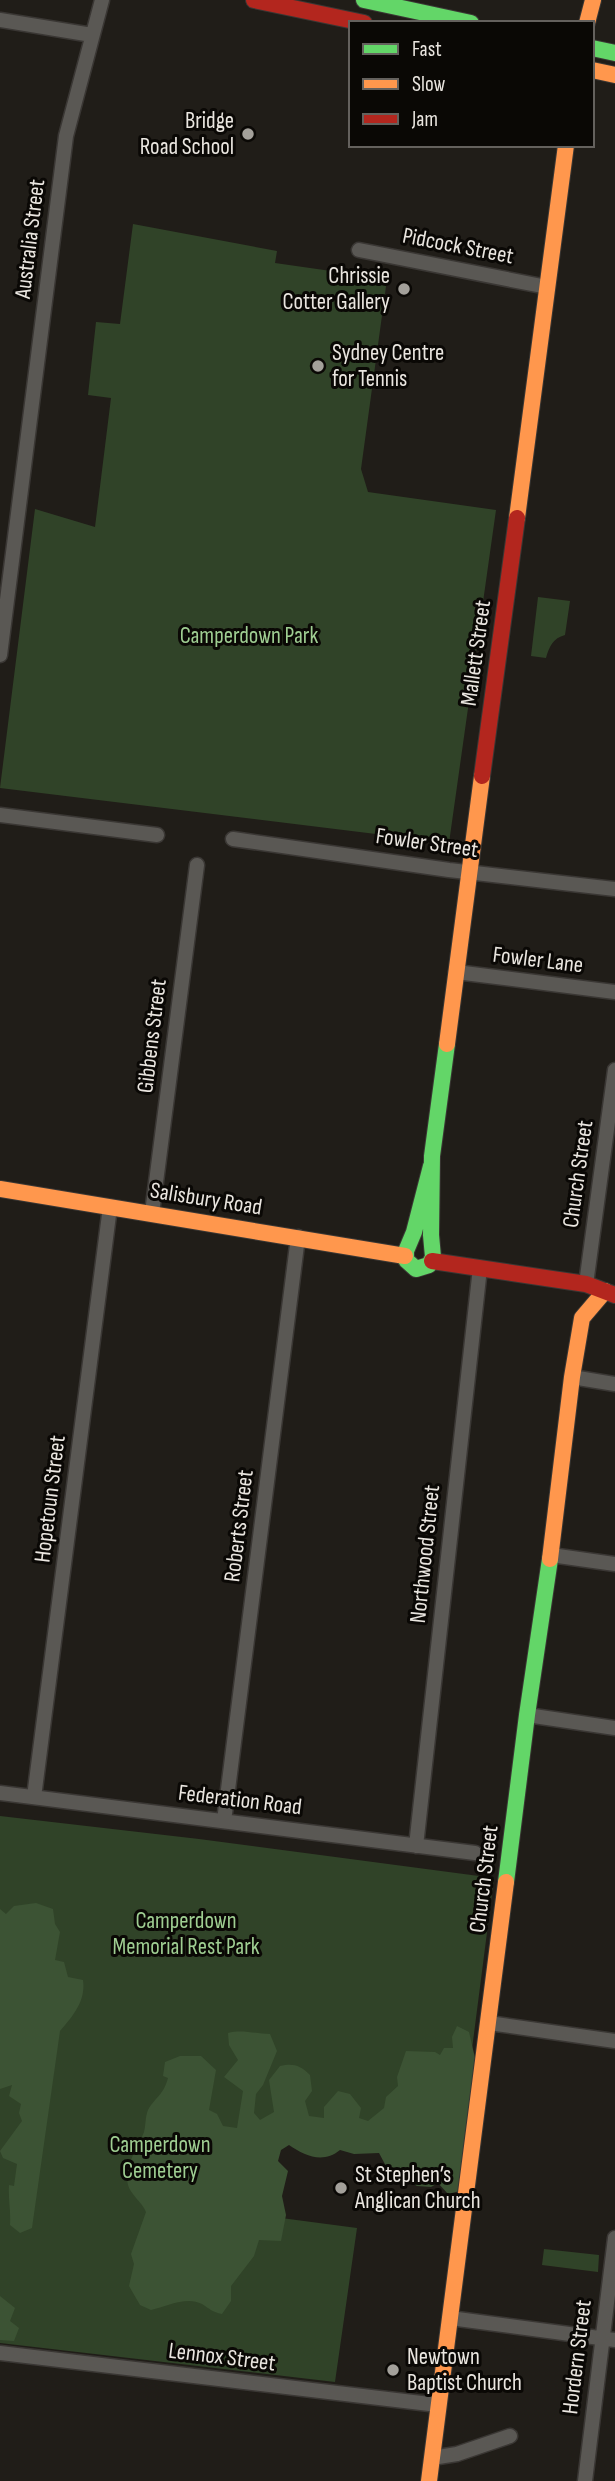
<svg xmlns="http://www.w3.org/2000/svg" width="615" height="2481" font-family="'Sofia Sans Condensed',sans-serif">
<style>
.green{fill:#304328}
.forest{fill:#3c5334}
.lines{fill:none;stroke-linecap:round;stroke-linejoin:round}
.street-casing{stroke:#3a3734;stroke-width:17}
.fast-casing{stroke:#3a3734;stroke-width:18}
.slow-casing{stroke:#3a3734;stroke-width:18}
.jam-casing{stroke:#3a3734;stroke-width:18}
.street{stroke:#5a5854;stroke-width:14}
.fast{stroke:#63d668;stroke-width:16}
.slow{stroke:#ff974d;stroke-width:16}
.jam{stroke:#b3261e;stroke-width:16}
.poi-dot{fill:#a3a09a;stroke:#0a0805;stroke-width:2.5}
.labels{text-anchor:middle;dominant-baseline:central;stroke-width:6;stroke-linejoin:round;paint-order:stroke}
.poi-label{font-size:23px;fill:#eae6e0;stroke:#0a0805;text-anchor:start}
.street-label{font-size:23px;fill:#eae6e0;stroke:#0a0805}
.park-label{font-size:23px;fill:#9fce92;stroke:#0a0805}
</style>
<rect width="100%" height="100%" fill="#201d18"/>
<!-- green -->
<path class="green" d="M133,224L277,251L275,263L387,279L361,469L368,492L496,510L449,843L0,788L35,509L95,527L111,398L88,395L96,322L120,324Z
M538,597L570,601L565,635C553,638 549,647 546,658L531,656Z
M0,1816L199,1839L494,1878L458,2158L277,2136L266,2216L357,2228L335,2382L0,2343Z
M544,2249L599,2255L598,2272L542,2265Z"/>
<!-- forest -->
<path class="forest" d="M36,1903L53,1909L55,1924L60,1932L55,1960L64,1962L68,1977L83,1980C86,2001 73,2016 60,2031L32,2228L20,2233L10,2225C11,2211 8,2198 9,2185L14,2186L17,2164L3,2158L0,2151L22,2121L19,2113L21,2104L9,2096L12,2085L0,2089V1909L6,1914L14,1906Z
M457,2026L469,2032L475,2058L460,2191L448,2194L438,2183L431,2187L417,2186L387,2168L379,2153L354,2154L340,2150C323,2164 305,2156 289,2145L281,2150L278,2161L288,2171L282,2196L286,2215L281,2241L259,2240L254,2256L231,2286V2301L222,2314C212,2312 210,2309 202,2304C187,2296 167,2306 151,2310L140,2305L129,2286L134,2264L131,2254L146,2212C142,2202 130,2194 128,2185C123,2167 138,2148 144,2132C146,2125 145,2117 148,2110C156,2096 163,2096 168,2078L163,2076L165,2062L180,2056H201L216,2070L209,2110L217,2114L223,2126L237,2128L243,2091L224,2077L238,2060L229,2045L228,2033C242,2029 256,2034 270,2034L277,2051L263,2085L256,2094L254,2113L260,2120L274,2112L269,2080L280,2066C293,2063 300,2065 310,2075L312,2091L305,2101L309,2116L324,2118V2107L338,2091L350,2094L361,2108L359,2118L368,2121L384,2108L386,2097L398,2086L397,2077L406,2051L435,2052L440,2055L444,2048H453L452,2037Z
M0,2296L15,2308L10,2321L19,2328L14,2341L0,2340Z"/>
<g class="lines">
<!-- street casing -->
<g class="street-casing">
<path id="street" d="M0,20L92,35
M359,250L547,287
M0,655L66,136L102,0
M0,815L157,835
M233,839L449,870L615,889
M456,972L615,992
M152,1213L197,865
M586,1284L615,1070
M572,1377L615,1384
M551,1555L615,1564
M527,1715L615,1728
M0,1793L475,1853
M34,1797L110,1207
M224,1821L298,1237
M416,1846L480,1268
M489,2023L615,2041
M450,2318L615,2340
M0,2353L438,2405
M432,2458L457,2454L510,2436
M585,2481L615,2238"/>
</g>
<!-- fast casing -->
<g class="fast-casing">
<path id="fast" d="M364,0L471,23
M592,48L615,53
M431,1166L414,1232L406,1251V1260L416,1269L429,1265L433,1257L431,1235L432,1156L447,1044
M506,1882L527,1715L550,1559"/>
</g>
<!-- slow casing -->
<g class="slow-casing">
<path id="slow" d="M587,23L593,0
M592,70L615,75
M517,518L566,145
M447,1044L482,776
M0,1189L405,1256
M550,1559L572,1377L582,1318L605,1291
M429,2481L506,1882"/>
</g>
<!-- jam casing -->
<g class="jam-casing">
<path id="jam" d="M254,0L364,23
M482,776L517,518
M432,1261L586,1284L615,1295"/>
</g>
<!-- street -->
<use href="#street" class="street"/>
<!-- fast -->
<use href="#fast" class="fast"/>
<!-- slow -->
<use href="#slow" class="slow"/>
<!-- jam -->
<use href="#jam" class="jam"/>
</g>
<!-- markers -->
<g class="poi-dot">
<circle cx="248" cy="134" r="7"/>
<circle cx="404" cy="289" r="7"/>
<circle cx="318" cy="366" r="7"/>
<circle cx="341" cy="2188" r="7"/>
<circle cx="393" cy="2370" r="7"/>
</g>
<g class="labels">
<!-- poi labels -->
<g class="poi-label">
<text x="234" y="121" text-anchor="end">Bridge<tspan x="234" dy="26">Road School</tspan></text>
<text x="390" y="276" text-anchor="end">Chrissie<tspan x="390" dy="26">Cotter Gallery</tspan></text>
<text x="332" y="353">Sydney Centre<tspan x="332" dy="26">for Tennis</tspan></text>
<text x="355" y="2175">St Stephen’s<tspan x="355" dy="26">Anglican Church</tspan></text>
<text x="407" y="2357">Newtown<tspan x="407" dy="26">Baptist Church</tspan></text>
</g>
<!-- street labels -->
<g class="street-label">
<text transform="translate(30 239) rotate(-83)">Australia Street</text>
<text transform="translate(458 246) rotate(11)">Pidcock Street</text>
<text transform="translate(476 653) rotate(-82)">Mallett Street</text>
<text transform="translate(427 843) rotate(8)">Fowler Street</text>
<text transform="translate(538 960) rotate(7)">Fowler Lane</text>
<text transform="translate(152 1036) rotate(-83)">Gibbens Street</text>
<text transform="translate(578 1174) rotate(-82)">Church Street</text>
<text transform="translate(206 1199) rotate(9)">Salisbury Road</text>
<text transform="translate(50 1499) rotate(-83)">Hopetoun Street</text>
<text transform="translate(239 1526) rotate(-83)">Roberts Street</text>
<text transform="translate(425 1554) rotate(-84)">Northwood Street</text>
<text transform="translate(240 1800) rotate(7)">Federation Road</text>
<text transform="translate(484 1879) rotate(-83)">Church Street</text>
<text transform="translate(222 2357) rotate(7)">Lennox Street</text>
<text transform="translate(577 2357) rotate(-83)">Hordern Street</text>
</g>
<!-- park labels -->
<g class="park-label">
<text x="249" y="636">Camperdown Park</text>
<text x="186" y="1921">Camperdown<tspan x="186" dy="26">Memorial Rest Park</tspan></text>
<text x="160" y="2145">Camperdown<tspan x="160" dy="26">Cemetery</tspan></text>
</g>
</g>
<!-- legend -->
<rect x="349" y="21" width="245" height="126" fill="#0a0805" stroke="#64615d" stroke-width="2"/>
<rect x="363" y="44" width="35" height="10" fill="#63d668" stroke="#64615d" stroke-width="2"/>
<text x="412" y="56" font-size="21" fill="#eae6e0">Fast</text>
<rect x="363" y="79" width="35" height="10" fill="#ff974d" stroke="#64615d" stroke-width="2"/>
<text x="412" y="91" font-size="21" fill="#eae6e0">Slow</text>
<rect x="363" y="114" width="35" height="10" fill="#b3261e" stroke="#64615d" stroke-width="2"/>
<text x="412" y="126" font-size="21" fill="#eae6e0">Jam</text>
</svg>
